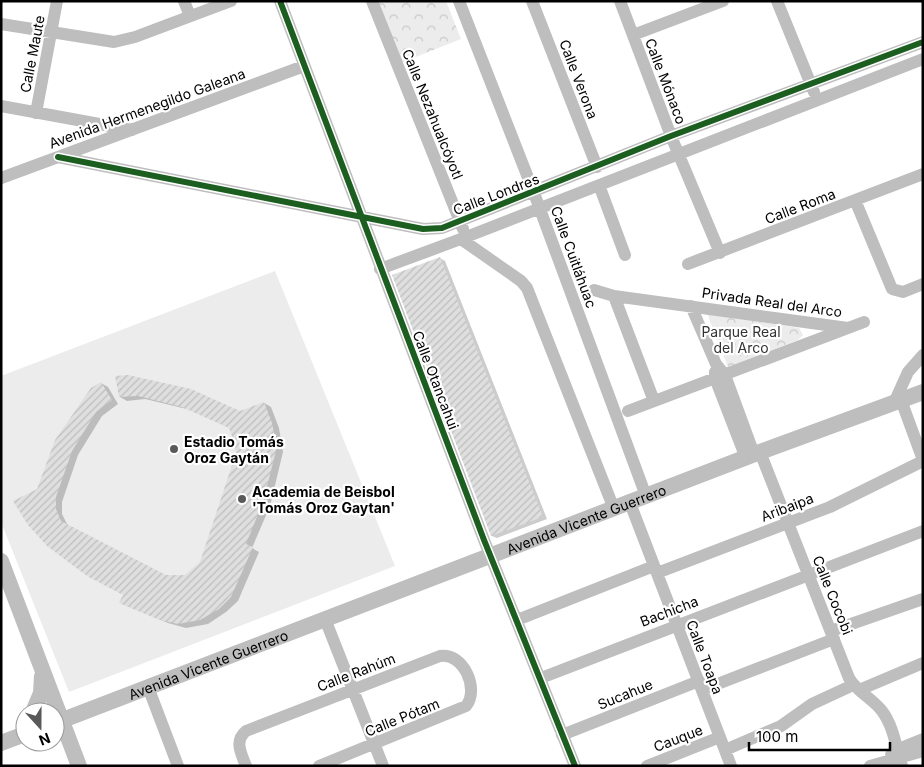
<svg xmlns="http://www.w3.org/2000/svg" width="924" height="767" font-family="Inter,sans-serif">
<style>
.forest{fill:url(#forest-crowns)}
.pitch{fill:#ececec}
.shadow{fill:#0003}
.building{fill:url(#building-hatch)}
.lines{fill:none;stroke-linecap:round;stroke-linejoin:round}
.minor{stroke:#bebebe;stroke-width:12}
.major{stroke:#bebebe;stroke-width:16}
.cycleway-casing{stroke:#fff;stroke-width:9}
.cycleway{stroke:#1b5e20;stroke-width:6}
.poi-dot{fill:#595959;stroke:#fff;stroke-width:2}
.labels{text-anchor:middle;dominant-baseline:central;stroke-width:4.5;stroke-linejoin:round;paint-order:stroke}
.street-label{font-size:14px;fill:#000;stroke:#fff}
.park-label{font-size:14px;fill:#333;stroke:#fff}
.poi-label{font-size:14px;font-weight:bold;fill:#000;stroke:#fff;text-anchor:start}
</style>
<defs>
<pattern id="forest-crowns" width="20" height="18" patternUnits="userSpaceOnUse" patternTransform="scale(1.25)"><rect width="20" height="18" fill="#ececec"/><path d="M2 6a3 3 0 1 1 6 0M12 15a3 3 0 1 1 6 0" fill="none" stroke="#c9c9c9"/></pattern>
<pattern id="building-hatch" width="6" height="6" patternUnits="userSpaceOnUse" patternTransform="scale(1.25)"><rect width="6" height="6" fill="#dfdfdf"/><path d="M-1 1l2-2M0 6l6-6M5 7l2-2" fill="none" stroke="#bebebe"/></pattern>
</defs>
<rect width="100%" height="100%" fill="#fff"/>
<!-- forest -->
<path class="forest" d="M374,1H446L461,39L398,64Z
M707,313L799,328L803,335L798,340L728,367Z"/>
<!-- pitch -->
<path class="pitch" d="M275,271L395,566L69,692L1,522V376Z"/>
<!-- shadow -->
<path class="shadow" d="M440,258L445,261L547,519L497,538L492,536L394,276Z
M116,377L240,412L264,403L271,407L279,428L283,452L270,506L252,548L259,552L238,601L226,612L208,624L186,628L168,623L127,606L124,595L87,575L38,490L101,383L108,387L118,404L102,416L78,455L62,502V514L68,526L166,576L186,577L201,562L238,453L230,428L191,410L145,399L127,401L120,397Z"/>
<!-- building -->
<path class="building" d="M440,257L543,517L491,536L392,275Z
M128,375L191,389L240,411L264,402L272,423L277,447L263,502L246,544L253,547L231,597L219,609L200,620L178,624L160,620L119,603L123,595L87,576L47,546L28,525L13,501L37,489L55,440L91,388L101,382L112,400L96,412L72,451L56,497V509L61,521L166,575H185L200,562L236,453L233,439L229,428L182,407L138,396L119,397L115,376Z"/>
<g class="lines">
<!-- minor -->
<path class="minor" d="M184,1L190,16
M280,1L484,540L575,766
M372,1L463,229
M459,1L534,193L646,496
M532,1L597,167
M620,1L671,136L720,253
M777,1L814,92
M1,24L114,42L135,37L231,1
M633,35L723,1
M1,106L132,130
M36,113L57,1
M58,157L423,229L442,228L671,136L923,42
M1,178L304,66
M599,185L625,255
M855,200L892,289L903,292L923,284
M461,239L521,281L527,288L614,509
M688,264L923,174
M380,269L466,237L923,59
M594,290L614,296L848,328
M614,296L654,401
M691,306L716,364L725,375L754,454
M715,372V378L746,458
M901,400L923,460
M894,403L908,372L923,355
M628,411L864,322
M760,452L849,678C857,692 872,698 882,711C894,727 896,748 902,766
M630,503L731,766
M657,573L830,507L923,461
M325,619L383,766
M517,620L654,566
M831,631L923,599
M541,678L923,531
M148,687L178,766
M702,690L834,639
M859,690L923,663
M562,735L699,681
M725,750L781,726L812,704L853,685
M891,755L896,750L923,739
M246,766C241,753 234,741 246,731L440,656C463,652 480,689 466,706L319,766
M647,766L720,737
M870,766L923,751"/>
<!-- major -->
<g class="major">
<path d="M1,561L79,766"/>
<path d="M33,712L41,693L42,676"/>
<path id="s1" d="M55,723L760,452L923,392"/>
<path d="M1,743L25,734"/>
</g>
<!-- cycleway casing -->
<g class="cycleway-casing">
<path id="cycleway" d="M280,1L484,540L575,766
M58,157L423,229L442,228L671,136L923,42"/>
</g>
<!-- cycleway -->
<use href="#cycleway" class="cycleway"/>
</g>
<!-- markers -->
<g class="poi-dot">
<circle cx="174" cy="449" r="5"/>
<circle cx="242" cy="499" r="5"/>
</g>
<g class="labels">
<!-- street labels -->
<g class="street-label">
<text transform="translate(32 54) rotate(-79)">Calle Maute</text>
<text transform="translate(579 79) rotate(69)">Calle Verona</text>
<text transform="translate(666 81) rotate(69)">Calle Mónaco</text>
<text transform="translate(147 108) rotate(-20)">Avenida Hermenegildo Galeana</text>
<text transform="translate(433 114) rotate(68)">Calle Nezahualcóyotl</text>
<text transform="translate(496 194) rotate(-21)">Calle Londres</text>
<text transform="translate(800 206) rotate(-21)">Calle Roma</text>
<text transform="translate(574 257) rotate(70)">Calle Cuitláhuac</text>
<text transform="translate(772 302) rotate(8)">Privada Real del Arco</text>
<text transform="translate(436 380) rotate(69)">Calle Otancahui</text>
<text transform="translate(787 507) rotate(-21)">Aribaipa</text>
<text stroke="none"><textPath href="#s1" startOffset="569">Avenida Vicente Guerrero</textPath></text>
<text transform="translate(833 595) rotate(68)">Calle Cocobi</text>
<text transform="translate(669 611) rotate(-21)">Bachicha</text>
<text transform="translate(705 657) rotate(69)">Calle Toapa</text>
<text stroke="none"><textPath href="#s1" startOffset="164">Avenida Vicente Guerrero</textPath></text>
<text transform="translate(356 672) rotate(-21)">Calle Rahúm</text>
<text transform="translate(625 694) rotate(-22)">Sucahue</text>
<text transform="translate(402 717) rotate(-22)">Calle Pótam</text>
<text transform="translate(678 738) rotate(-21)">Cauque</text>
</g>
<!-- park labels -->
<g class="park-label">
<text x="741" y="331">Parque Real<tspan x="741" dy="16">del Arco</tspan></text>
</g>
<!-- poi labels -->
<g class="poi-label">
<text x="184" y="441">Estadio Tomás<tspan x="184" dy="16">Oroz Gaytán</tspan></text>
<text x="252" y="491">Academia de Beisbol<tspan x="252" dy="16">'Tomás Oroz Gaytan'</tspan></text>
</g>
</g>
<!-- border -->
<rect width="924" height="767" fill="none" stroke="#000000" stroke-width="5"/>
<!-- north arrow -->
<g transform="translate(40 727) rotate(159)"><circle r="24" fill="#ffffff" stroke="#999999"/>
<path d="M0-4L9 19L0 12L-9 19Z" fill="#595959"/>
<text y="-8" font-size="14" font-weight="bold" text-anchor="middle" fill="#000000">N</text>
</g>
<!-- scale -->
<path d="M749 742v8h141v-8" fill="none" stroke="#000000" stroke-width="2.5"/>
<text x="756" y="742" font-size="15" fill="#000000" stroke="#ffffff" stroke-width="4" paint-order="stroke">100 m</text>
</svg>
